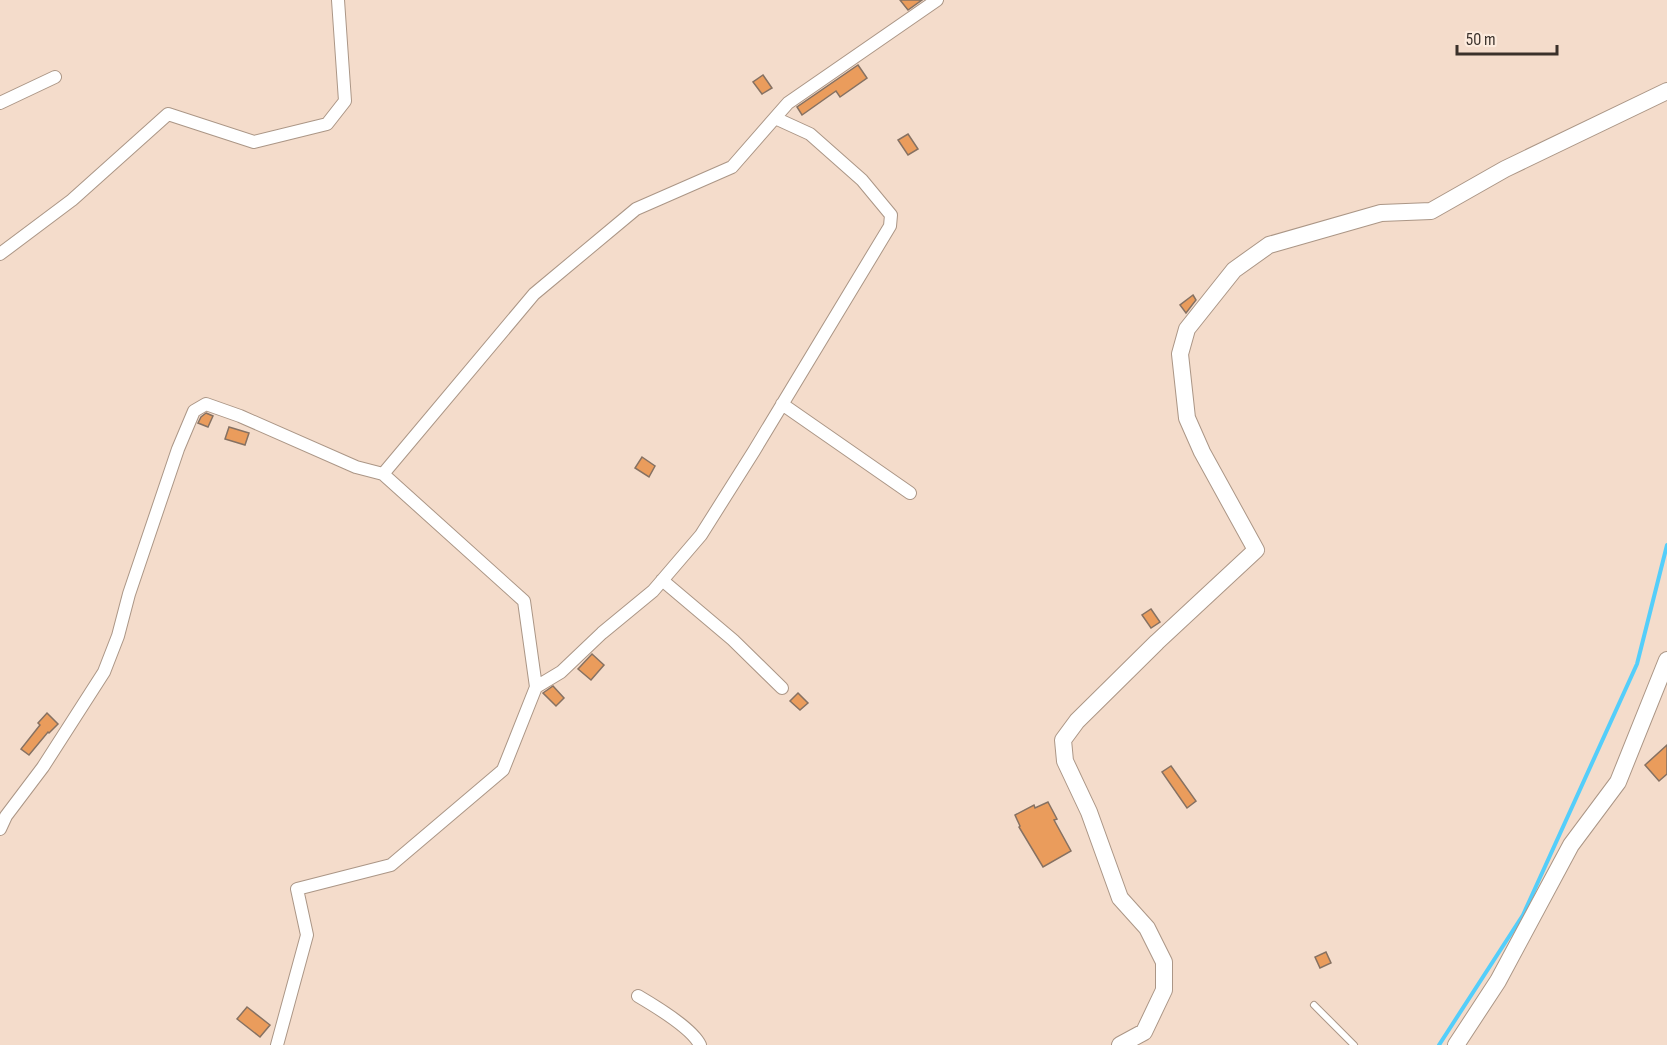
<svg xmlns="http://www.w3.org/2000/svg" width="1667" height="1045" font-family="'Sofia Sans Condensed',sans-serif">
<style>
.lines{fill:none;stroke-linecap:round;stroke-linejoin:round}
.stream{stroke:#54cefa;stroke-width:4}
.building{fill:#ea9c5c;stroke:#867162;stroke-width:1.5}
.service-casing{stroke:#ab9686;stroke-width:8}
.minor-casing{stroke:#ab9686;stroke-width:14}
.tertiary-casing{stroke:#ab9686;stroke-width:18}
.service{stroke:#fff;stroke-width:6}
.minor{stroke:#fff;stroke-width:12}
.tertiary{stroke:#fff;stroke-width:16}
</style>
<rect width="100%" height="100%" fill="#f4dccb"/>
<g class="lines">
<!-- stream -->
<path class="stream" d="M1439,1045L1523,915L1637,664L1667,545"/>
</g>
<!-- building -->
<path class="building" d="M900,0H922L908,10Z
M858,65L867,78L840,97L836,91L802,115L797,107Z
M763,75L772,88L762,94L753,82Z
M908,134L918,149L908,155L898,140Z
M1193,295L1196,300L1186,313L1180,305Z
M206,413L213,416L208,427L198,423L201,417Z
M229,427L249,433L245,445L225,439Z
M642,457L655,466L649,477L635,468Z
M1151,609L1160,622L1151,628L1142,615Z
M592,654L604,665L591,680L578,669Z
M553,686L564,698L556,706L543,693Z
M798,693L808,703L800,710L790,701Z
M47,713L58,724L49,733L48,732L29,755L21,749L40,725L38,723Z
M1667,745V774L1659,781L1645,765Z
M1171,766L1196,801L1187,808L1162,772Z
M1048,802L1057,819L1054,820L1071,851L1043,867L1019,827L1020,826L1015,815L1034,805L1035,808Z
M1326,952L1331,963L1320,968L1315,957Z
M247,1007L270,1025L260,1037L237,1019Z"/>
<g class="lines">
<!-- service casing -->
<g class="service-casing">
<path id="service" d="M1314,1005L1354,1045"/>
</g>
<!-- minor casing -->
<g class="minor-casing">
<path id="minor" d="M0,103L55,77
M0,254L72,200L168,114L254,142L327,124L345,101L338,0
M782,404L910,493
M383,474L534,294L636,209L732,167L788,103L937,0
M662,580L733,640L782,688
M536,687L561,672L602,633L653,591L701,535L754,451L890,226L891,215L862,180L810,134L775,118
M0,829L6,816L43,767L104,672L118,636L129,594L178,449L194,411L206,404L240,416L356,467L383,474L524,601L536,687L503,770L391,865L297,889L307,935L277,1045
M638,996C655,1006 692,1028 700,1045"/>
</g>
<!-- tertiary casing -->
<g class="tertiary-casing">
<path id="tertiary" d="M1120,1045L1144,1032L1164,990V962L1147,928L1120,898L1089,812L1065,761L1063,740L1077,721L1157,642L1256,550L1202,452L1187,418L1180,354L1187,329L1234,270L1269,245L1381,213L1431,211L1505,169L1667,91
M1456,1045L1498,981L1571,845L1618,782L1667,660"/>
</g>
<!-- service -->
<use href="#service" class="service"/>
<!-- minor -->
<use href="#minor" class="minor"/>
<!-- tertiary -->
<use href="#tertiary" class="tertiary"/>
</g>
<!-- scale -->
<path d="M1457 45v9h100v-9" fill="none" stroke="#3a312b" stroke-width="3"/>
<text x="1466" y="45" font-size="18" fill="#3a312b" stroke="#fdebdd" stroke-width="4.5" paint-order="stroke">50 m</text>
</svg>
